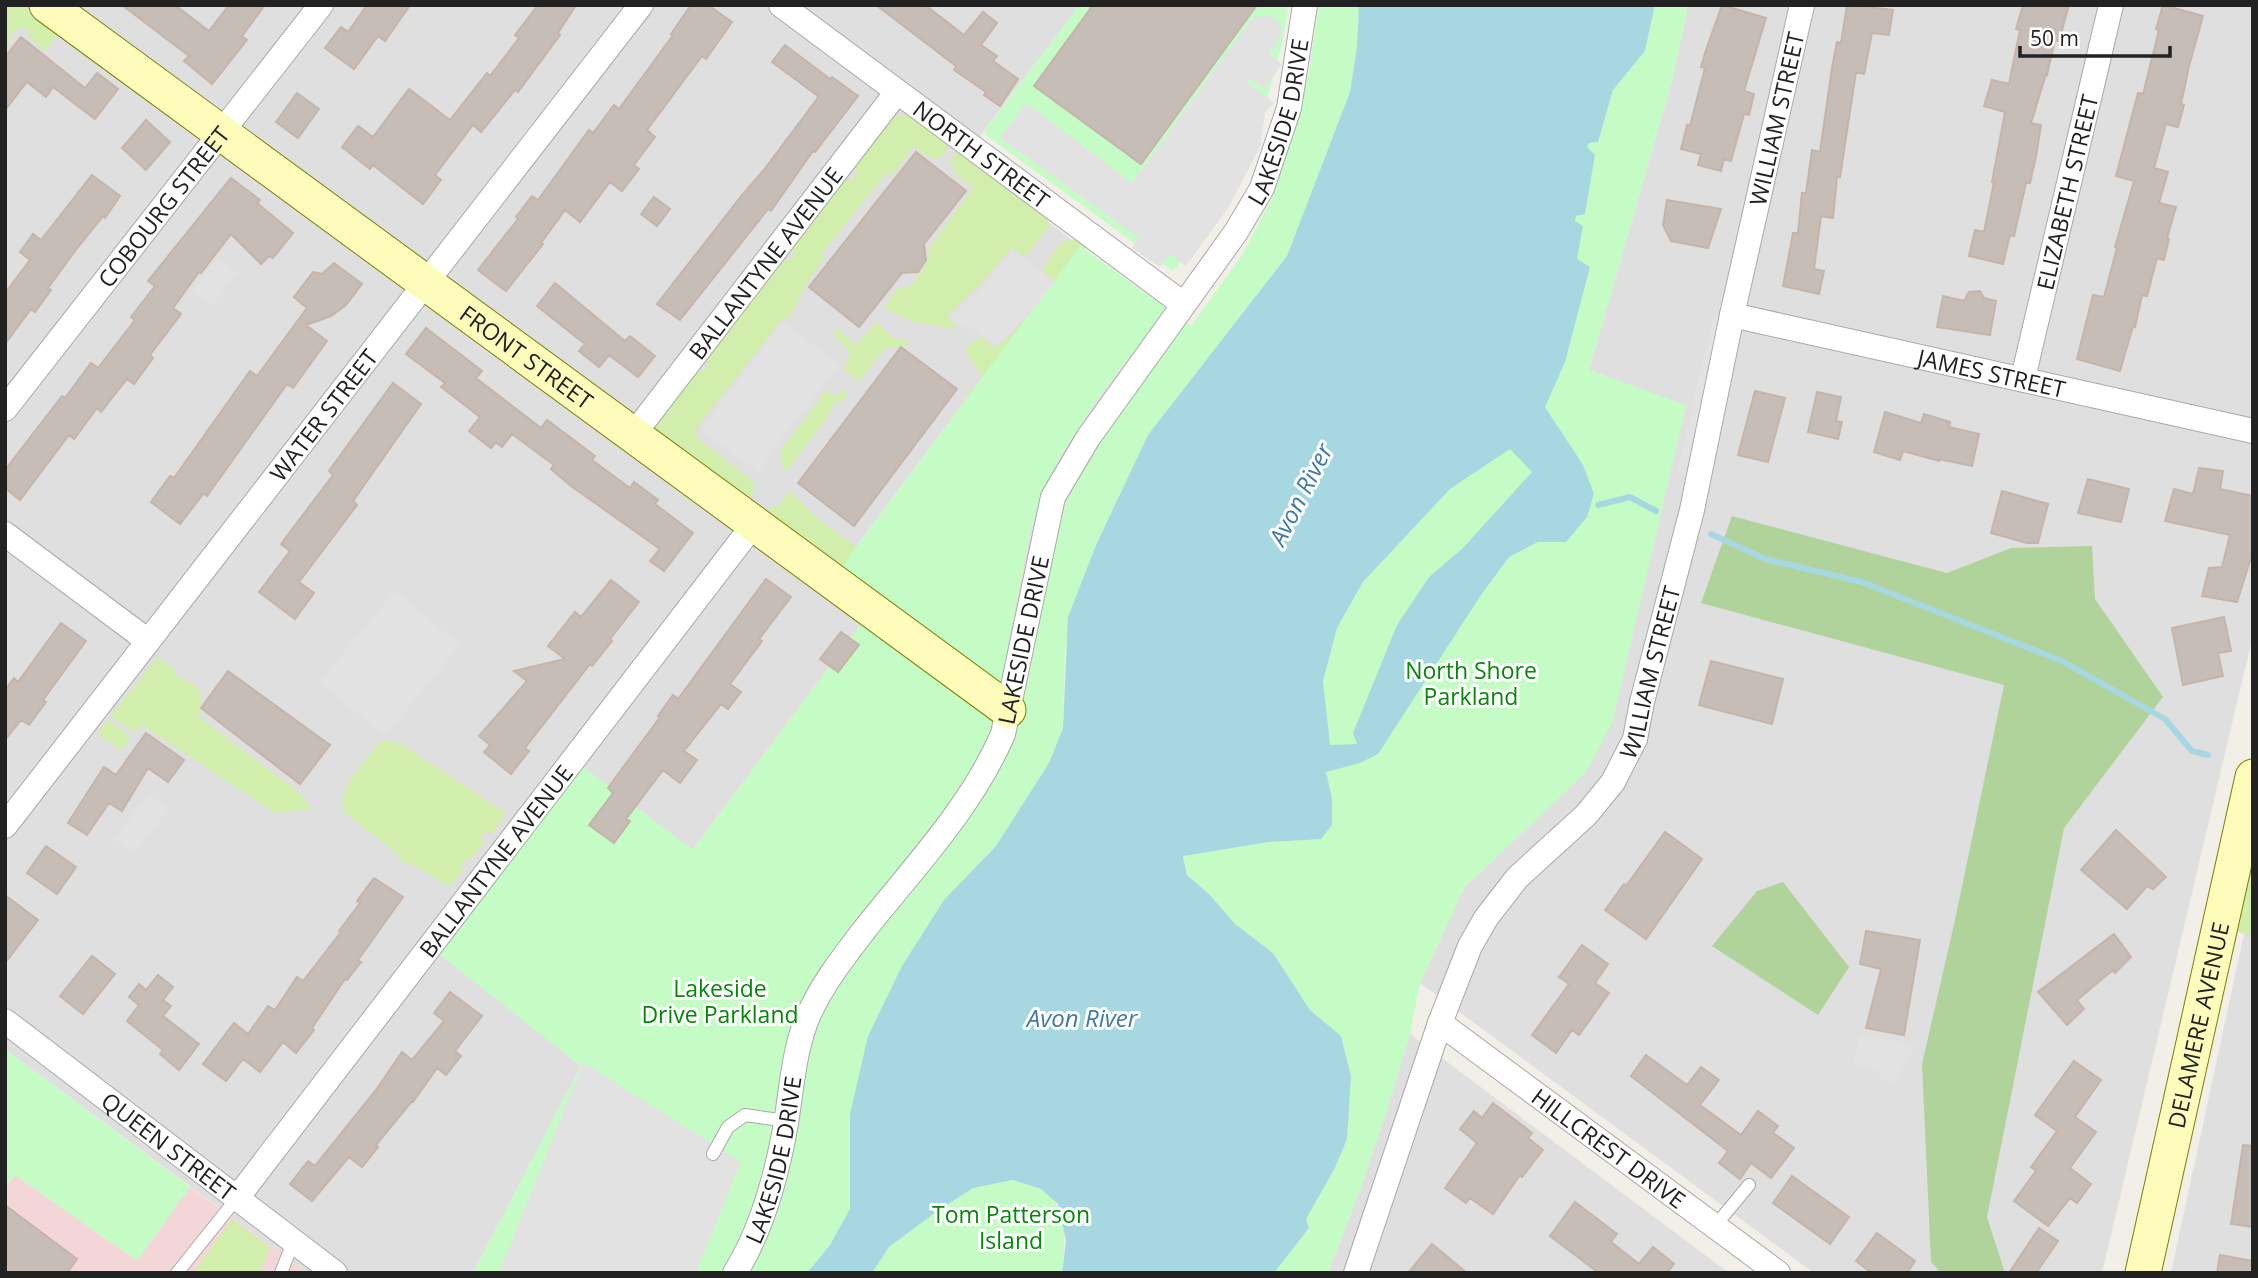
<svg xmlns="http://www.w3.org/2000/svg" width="2258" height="1278" font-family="'Open Sans',sans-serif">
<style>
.residential{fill:#e0dfdf}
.commercial{fill:#f3d7d8}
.grass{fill:#d1eead}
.forest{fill:#afd39b}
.park{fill:#c5fcc6}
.parking{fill:#e2e2e2}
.water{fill:#a7d8e1;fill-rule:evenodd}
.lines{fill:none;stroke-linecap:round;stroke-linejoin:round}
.stream{stroke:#a7d8e1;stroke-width:6}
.building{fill:#c7bdb7;stroke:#c5b4a9;stroke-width:2}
.lane-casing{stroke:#a9a9a9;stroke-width:14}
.street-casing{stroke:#a9a9a9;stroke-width:26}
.secondary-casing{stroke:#7c8100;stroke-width:37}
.lane{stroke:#fff;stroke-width:12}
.street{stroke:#fff;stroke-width:24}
.secondary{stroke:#fdfcbb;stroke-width:35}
.labels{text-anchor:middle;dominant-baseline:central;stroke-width:6;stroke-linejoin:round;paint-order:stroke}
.street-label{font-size:23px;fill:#222;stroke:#fff}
.park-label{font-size:23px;fill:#068908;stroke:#fff}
.water-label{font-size:24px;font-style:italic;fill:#427ba7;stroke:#fff}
</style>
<rect width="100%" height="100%" fill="#f2eee8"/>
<!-- residential -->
<path class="residential" d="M5,5H1080L963,158L1080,246L838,571L878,601L692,851L439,953L581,1066L473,1273H307L5,1049Z
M1688,5H2253V635L2102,1273H1814L1420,983L1464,888L1587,771L1589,370L1673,77Z
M2253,892V1273H2171L2210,1092Z
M1410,1034L1729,1273H1328L1360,1190Z"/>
<!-- commercial -->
<path class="commercial" d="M15,1175L137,1260L190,1187L307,1273H5V1187Z"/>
<!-- grass -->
<path class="grass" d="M5,5H22L59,32L45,51L34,42L25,28L12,31V39L5,49Z
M897,115L912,116L950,144L942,157L932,159L914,146L895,172L885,175L822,253L824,259L808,281L790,317L782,320L699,425L696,432L698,439L752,480C757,492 751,497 742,505L653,433L655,426L698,369L703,372L709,364L705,361L786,258L790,261L796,254L790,249L847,178L853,180L858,174L853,169L884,128Z
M959,151L1042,214L1048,219L1049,226L1027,256H1022L1011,248L982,283L947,316L956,327L954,329L914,322L884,308L898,288H909L926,265L930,247L973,188L958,176L950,164L952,158Z
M1077,239L1086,246L1058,288L849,574L767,520L772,505L778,506L789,491L821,521L854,545H863L969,395L968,391L986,385L965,349L979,337L984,338L993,348L1011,335L1055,282L1043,272V268L1061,242Z
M876,322L893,338L911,342L904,346L884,349L859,382L844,369C854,350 848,349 834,335L837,329L857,345Z
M827,390L832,395H836L843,390L847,392L845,400L835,402L826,419L786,472L781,463L782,449Z
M158,657L172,667L177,677C201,686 205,690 198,716L300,793L312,809L275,813L145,727H140L134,732L110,716Z
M108,719L129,736V739L121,751L97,733Z
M388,740L401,744L506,813L491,834L486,831L480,838L485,842L470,860L467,858L461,867L463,870L449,887C442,882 410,862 402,862L399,855L346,814C332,793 363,765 375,748L381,742Z
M2253,831V935L2240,933L2231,927Z
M232,1219L270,1247L260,1273H193Z"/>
<!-- forest -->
<path class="forest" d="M1732,516L1947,573L2011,548L2092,546L2095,599L2163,697L2064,828L1987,1217L2005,1273H1941L1931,1262L1922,1064L1955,920L2004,685L1701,603Z
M1783,882L1849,967L1818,1015L1712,946L1757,891Z"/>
<!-- park -->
<path class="park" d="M1080,5H1289C1277,76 1255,150 1220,213C1208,234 1188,252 1173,271L983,133Z
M1319,5H1359L1357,47L1350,92L1287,256L1148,435L1096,545L1083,579L1065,649L1063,728L1049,763L996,846L944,900L850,1114L851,1209L830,1245L807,1273H473L581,1066L438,953L582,766L693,850L878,601L838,572L1080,246L1191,326L1241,257L1272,198L1293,136L1309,72Z
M1655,5H1688L1673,77L1589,370L1686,405L1613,720L1587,771L1464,888L1420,983L1410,1034L1387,1110L1360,1190L1328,1273H1274L1309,1228L1305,1219L1335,1168L1347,1139L1351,1076L1341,1036L1310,1010L1273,953L1235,924L1209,894L1187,875L1183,855L1269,842L1332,798L1325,772L1329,745L1323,681L1337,628L1363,582L1450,489L1512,447L1576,259L1583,227L1575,221L1595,155L1586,148L1588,142L1598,141L1613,90L1645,51Z
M5,1049L190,1187L137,1261L15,1175L5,1187Z
M1013,1180C1022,1183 1032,1185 1040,1189C1070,1204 1065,1244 1062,1273H872L889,1247L939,1210L973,1188Z"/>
<!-- parking -->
<path class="parking" d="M1268,16L1274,18L1280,24L1282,33L1269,54L1282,64L1264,89L1249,78L1248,83L1274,103L1265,112L1260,147L1228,208L1186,266L1170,254L1160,267L1132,248L1139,238L1000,138L1026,103L1132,183L1250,21L1255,17Z
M1013,249L1055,282L1021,323L995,346L966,324L960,329L950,317L983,286Z
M217,258L237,273L212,306L192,291Z
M1716,305L1722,307L1701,411L1684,475L1677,472Z
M782,322L840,365L777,444L759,473L701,430Z
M1148,333L1070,454L1015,653L1007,651L1031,528L1045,489L1064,451L1098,398Z
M395,591L460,645L385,736L319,682Z
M149,794L168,809L134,854L114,839Z
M1860,1034L1916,1046L1892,1084L1881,1079L1879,1071L1853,1066Z
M583,1062L741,1162L696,1273H499Z"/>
<!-- water -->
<path class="water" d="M1359,5H1655L1645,51L1613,90L1598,142L1589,143L1587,147L1595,155L1585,214L1576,216L1575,221L1583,226L1577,259L1590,267L1565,362L1545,407L1583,465L1594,494L1587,517L1566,542H1538L1509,557L1481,595L1378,754L1360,763L1326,772L1332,798V825L1321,839L1269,842L1183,856L1187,875L1209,894L1235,924L1273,953L1310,1010L1341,1036L1351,1076L1347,1139L1335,1168L1306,1219L1309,1228L1274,1273H1062L1066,1241L1058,1204L1041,1189L1013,1180L973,1188L939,1210L889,1247L872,1273H807L830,1245L850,1209V1114L868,1036L902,966L944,900L996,846L1049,763L1063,728L1068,617L1096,545L1148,435L1287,256L1350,92L1357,47ZM1510,449L1532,472L1463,548L1429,577L1397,625L1353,733L1357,744L1330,745L1323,681L1337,628L1363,582L1450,489Z"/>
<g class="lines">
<!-- stream -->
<path class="stream" d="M1598,505L1630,497L1656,511
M1711,534L1765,559L1862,582L2062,661L2165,719L2192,751L2208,755"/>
</g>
<!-- building -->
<path class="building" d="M122,5H175L209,31L229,5H265L242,36L247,40L212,84L184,61L189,56Z
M367,5H410L385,41L378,36L354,69L325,48L341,27L348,32Z
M538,5H576L558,33L560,35L518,92L515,90L481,132L473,125L435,175L441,180L423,204L373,165L370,169L342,147L358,126L373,137L409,89L450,120L487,73L490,76L519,38L515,35Z
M691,5H708L732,22L706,59L702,56L647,130L655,137L634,165L639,169L622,191L610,182L580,222L565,210L541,243L543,244L506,291L478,270L518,219L516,217L532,196L538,200L589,130L593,133L614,105L619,109L673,35L671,34Z
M876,5H925L964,35L983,12L997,23L981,45L997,56L993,61L1018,79L1000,106L984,95L986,92L954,70L956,66Z
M1093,5H1257L1141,164L1034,86Z
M1722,5L1766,18L1744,91L1754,94L1749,115L1744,114L1731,161L1724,159L1721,171L1698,165L1701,154L1681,149L1687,125L1690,126L1705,68L1701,67L1706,50Z
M1847,5L1893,10L1889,35L1872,33L1864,74L1856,72L1840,177H1837L1833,218L1821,216L1814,269L1824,271L1819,294L1783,286L1793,233H1798L1802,193H1806L1812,150L1820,152L1832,68L1837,42L1841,43Z
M2023,5H2069L2059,41L2055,40L2047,75L2046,74L2031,123L2041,125L2036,156L2030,183H2026L2014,236L2010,235L2003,264L1969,256L1975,230L1984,232L1994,182H1992L2005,112L1984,106L1992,80L2009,84L2020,30L2016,29Z
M2163,5L2203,16L2189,66L2181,104L2184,105L2178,127L2166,124L2154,168L2168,172L2159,203L2176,207L2167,238L2169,239L2164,260L2157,258L2147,296L2142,295L2135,327L2133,326L2120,371L2077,359L2093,295L2104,297L2117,248L2115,247L2134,181L2116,176L2138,93L2143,94L2159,30L2156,29Z
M21,37L85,88L97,73L118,89L95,119L53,87L46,97L27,82L5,110V57Z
M785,45L830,79L832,77L858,96L815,152L813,151L771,211L768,209L680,320L657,304L743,194L763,171L817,99L818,96L772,62Z
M297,93L319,109L298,138L276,122Z
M146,120L170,142L146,170L122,148Z
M916,152L966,191L924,244L926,260L918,272L902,273L859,327L809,287Z
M92,175L120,196L105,218L103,216L78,247L48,288L51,290L35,312L31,309L5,344V293L30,260L20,252L33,234L41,240Z
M231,178L260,200L257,203L293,233L273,258L269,256L261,264L231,234L201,273L199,272L173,308L181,314L150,355L153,358L134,384L127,379L101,412L97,408L74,439L69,435L20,500L5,488V470L62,396L65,398L91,363L98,368L135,320L131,317L155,286L148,281Z
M654,197L670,209L657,226L641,214Z
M1667,200L1721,209L1708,248L1671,241L1663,225Z
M334,263L362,284L346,305L331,316L306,325L327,341L293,388L287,384L207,496L204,493L180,524L151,502L170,476L174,478L250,371L257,376L307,308L294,297L313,272L322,274Z
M555,283L625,341L630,336L655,356L638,377L609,355L599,367L579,351L585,344L537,306Z
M1980,291L1984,298L1996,301L1990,335L1937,327L1943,296L1964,301L1969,292Z
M426,328L482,371L476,378L541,428L547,420L595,456L592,460L630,488L634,482L658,500L655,504L693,533L664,571L650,561L660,549L571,486L551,469L554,465L512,434L502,447L496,442L491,448L469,431L480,417L441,387L445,383L406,354Z
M901,347L957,389L854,526L798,483Z
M393,383L421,404L353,501L357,505L299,582L314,593L295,619L259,592L290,551L281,544L333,475L329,471Z
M1755,391L1785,398L1768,462L1738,455Z
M1817,392L1841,397L1836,421L1842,422L1838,439L1808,432Z
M1885,412L1921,423L1924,414L1950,422L1949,427L1979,434L1972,466L1939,459V461L1903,451L1900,460L1874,452Z
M2199,468L2223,471L2220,489L2253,496V551L2237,602L2202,596L2209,568L2222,567L2230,535L2165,521L2174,489L2193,494Z
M2088,479L2129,489L2121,522L2078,513Z
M2002,491L2048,504L2038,543H2027L1991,533Z
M766,579L791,597L759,639L762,641L730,684L741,692L728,709L721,704L684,751L697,760L680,783L663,770L626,819L630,821L614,843L589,825L613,793L608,788L660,717L658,716L673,695L678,699Z
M611,580L639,602L610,639L612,641L592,666L590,664L525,748L529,751L511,774L484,752L490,745L479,736L527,681L514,671L565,659L548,646L575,612L581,617Z
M2224,617L2231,651L2218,653L2223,676L2183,685L2172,628Z
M61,623L86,641L43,700L46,702L29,725L21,720L5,740V690L14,678L18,682Z
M841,632L859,645L838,672L820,659Z
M1711,661L1783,679L1772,724L1699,705Z
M228,671L330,745L300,784L201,708Z
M146,733L184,760L168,782L148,768L122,811L109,803L87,835L68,823L104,767L116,775Z
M2116,830L2166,877L2153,889L2147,886L2127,909L2081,870Z
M1665,832L1702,859L1646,939L1605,910L1624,884L1626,886Z
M46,846L76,867L57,894L27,873Z
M374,878L403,897L358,960L361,962L347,980L345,979L312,1028L314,1030L296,1053L283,1042L260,1072L243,1059L226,1081L203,1064L234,1023L248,1034L268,1006L275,1010L297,977L303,981L341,932L339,931L360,903L357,901Z
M5,895L38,920L5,963Z
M1866,931L1920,940L1904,1035L1866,1028L1881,969L1860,964Z
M2114,934L2131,957L2115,973L2113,970L2077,1000L2084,1009L2067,1025L2038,992Z
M1582,945L1608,964L1595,983L1609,993L1579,1035L1572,1030L1556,1053L1532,1035L1569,984L1559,977Z
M92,956L115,974L83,1014L60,996Z
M158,975L173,987L163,1000L171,1006L163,1016L199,1044L179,1070L160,1054L163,1050L127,1021L139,1005L129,997L139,984L146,990Z
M450,992L482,1016L455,1051L461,1056L446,1075L437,1068L413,1102L412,1101L376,1145L378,1147L362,1167L349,1157L312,1201L290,1184L308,1161L315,1166L376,1090L402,1052L412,1060L444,1021L434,1013Z
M1646,1055L1687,1085L1701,1067L1719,1080L1700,1105L1741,1135L1758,1111L1778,1126L1773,1133L1794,1148L1771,1178L1751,1163L1740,1179L1719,1163L1728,1151L1631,1076Z
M2074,1061L2101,1080L2075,1117L2096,1132L2070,1168L2091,1184L2077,1203L2070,1198L2048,1226L2014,1201L2036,1171L2031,1167L2057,1131L2035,1115Z
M1493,1103L1532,1133L1528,1138L1543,1150L1522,1177L1520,1175L1493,1214L1470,1198L1466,1203L1445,1188L1477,1143L1460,1129L1474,1111L1482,1118Z
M2243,1145L2253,1146V1227L2231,1224Z
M1792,1176L1849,1217L1830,1244L1773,1203Z
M1575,1202L1617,1234L1611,1242L1639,1264L1653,1247L1674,1264L1667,1273H1599L1550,1236Z
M5,1205L77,1259L67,1273H5Z
M2039,1228L2058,1241L2036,1273H2009Z
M1877,1233L1915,1261L1907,1273H1872L1856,1261Z
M1432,1244L1467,1273H1408Z
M2220,1255L2253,1261V1273H2217Z"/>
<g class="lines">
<!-- lane casing -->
<g class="lane-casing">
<path id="lane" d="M713,1154L728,1127L745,1115L786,1121
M1715,1226L1749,1185
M177,1273L237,1198
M281,1273L293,1242"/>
</g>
<!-- street casing -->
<g class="street-casing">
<g id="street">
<path id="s1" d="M781,5L1183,304"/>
<path id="s2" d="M1732,315L2253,431"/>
<path id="s3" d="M2023,378L2111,5"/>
<path id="s4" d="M5,409L321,5"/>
<path id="s5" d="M633,435L897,92"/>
<path d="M5,534L148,641"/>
<path id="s6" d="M5,826L641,5"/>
<path id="s7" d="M5,1021L335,1273"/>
<path id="s8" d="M1440,1023L1778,1273"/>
<path id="s9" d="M237,1198L754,524"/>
<path id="s10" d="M735,1273C763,1228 777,1175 786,1123C792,1086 794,1048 809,1014C823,983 845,955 865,929C914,867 971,808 1003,734L1053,497L1088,438L1236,232L1262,188L1289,108L1305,5"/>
<path id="s11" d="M1356,1273L1440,1023L1470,946L1486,918L1517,878L1586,815L1613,782L1635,739L1642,702L1692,510L1732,315L1802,5"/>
</g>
</g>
<!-- secondary casing -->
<g class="secondary-casing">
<g id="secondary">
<path id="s12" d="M47,5L1008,710"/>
<path id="s13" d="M2143,1273L2253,777"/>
</g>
</g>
<!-- lane -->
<use href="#lane" class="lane"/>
<!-- street -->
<use href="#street" class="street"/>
<!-- secondary -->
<use href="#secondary" class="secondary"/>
</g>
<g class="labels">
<!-- street labels -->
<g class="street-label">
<text stroke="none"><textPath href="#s11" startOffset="1250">WILLIAM STREET</textPath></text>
<text stroke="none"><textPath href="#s10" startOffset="1297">LAKESIDE DRIVE</textPath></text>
<text stroke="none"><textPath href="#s1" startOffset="250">NORTH STREET</textPath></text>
<text stroke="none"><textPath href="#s3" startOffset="191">ELIZABETH STREET</textPath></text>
<text stroke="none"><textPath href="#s4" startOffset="257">COBOURG STREET</textPath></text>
<text stroke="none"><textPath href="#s5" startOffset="217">BALLANTYNE AVENUE</textPath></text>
<text stroke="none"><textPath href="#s12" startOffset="595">FRONT STREET</textPath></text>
<text stroke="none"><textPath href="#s2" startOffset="266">JAMES STREET</textPath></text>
<text stroke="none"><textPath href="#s6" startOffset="520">WATER STREET</textPath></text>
<text stroke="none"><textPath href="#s10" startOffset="709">LAKESIDE DRIVE</textPath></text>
<text stroke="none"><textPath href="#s11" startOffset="682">WILLIAM STREET</textPath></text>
<text stroke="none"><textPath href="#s9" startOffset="425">BALLANTYNE AVENUE</textPath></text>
<text stroke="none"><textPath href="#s13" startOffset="254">DELAMERE AVENUE</textPath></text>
<text stroke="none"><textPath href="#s7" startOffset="206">QUEEN STREET</textPath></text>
<text stroke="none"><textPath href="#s8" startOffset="210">HILLCREST DRIVE</textPath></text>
<text stroke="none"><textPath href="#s10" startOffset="121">LAKESIDE DRIVE</textPath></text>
</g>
<!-- park labels -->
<g class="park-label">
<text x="1471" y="670">North Shore<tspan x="1471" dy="26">Parkland</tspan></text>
<text x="720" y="988">Lakeside<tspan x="720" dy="26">Drive Parkland</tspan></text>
<text x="1011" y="1214">Tom Patterson<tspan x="1011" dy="26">Island</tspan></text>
</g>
<!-- water labels -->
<g class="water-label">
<text transform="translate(1300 494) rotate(-63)">Avon River</text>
<text x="1082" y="1017">Avon River</text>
</g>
</g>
<!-- border -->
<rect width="2258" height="1278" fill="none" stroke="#222222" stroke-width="14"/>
<!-- scale -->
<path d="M2020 46v10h150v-10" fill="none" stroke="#222222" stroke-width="3.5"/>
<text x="2030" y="46" font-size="21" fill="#222222" stroke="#ffffff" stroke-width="5" paint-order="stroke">50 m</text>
</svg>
